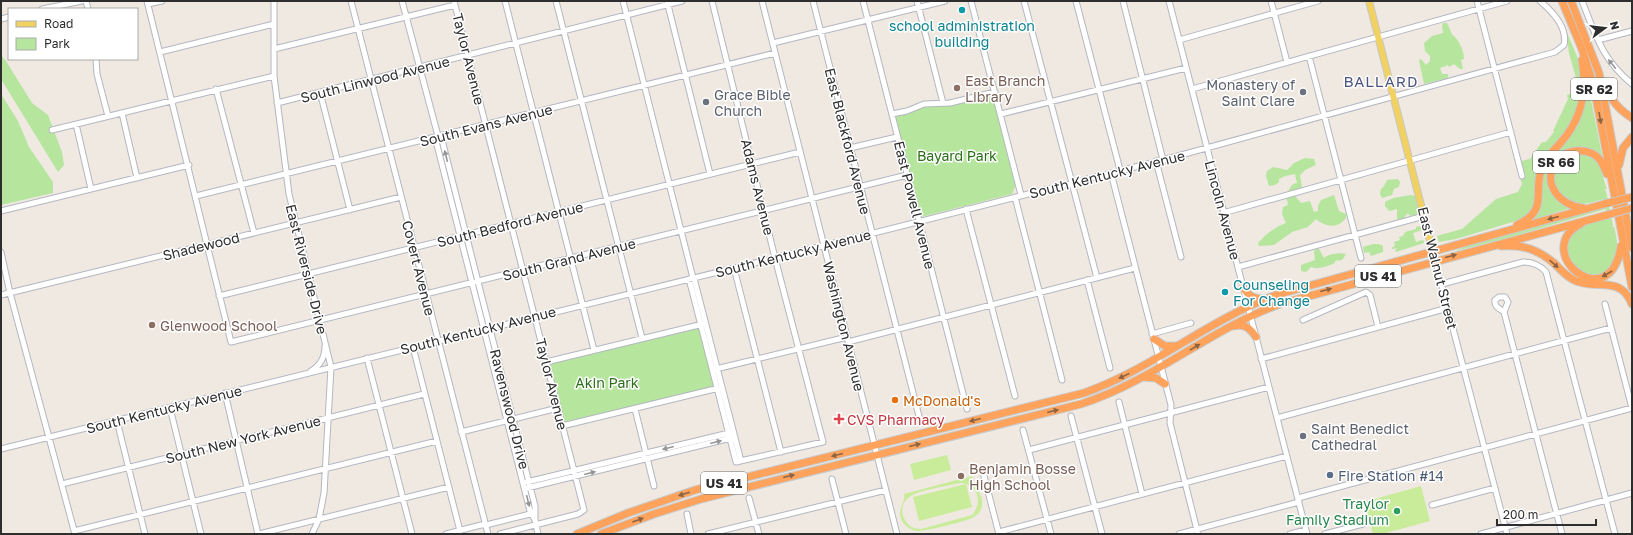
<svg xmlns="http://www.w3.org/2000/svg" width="1633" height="535" font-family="'Golos Text',sans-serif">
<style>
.green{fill:#b6e59e}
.pitch{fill:#c9ec9a;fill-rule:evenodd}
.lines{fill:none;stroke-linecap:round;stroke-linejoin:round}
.minor-casing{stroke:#b4b7c1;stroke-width:7}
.major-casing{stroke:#c9c9c9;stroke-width:8}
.highway-casing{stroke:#c9c9c9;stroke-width:9}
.minor{stroke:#fff;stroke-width:5}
.major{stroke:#f2d163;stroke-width:6}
.highway{stroke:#ffa35c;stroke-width:7}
.highway-bridge-casing{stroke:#c9c9c9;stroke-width:9;stroke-linecap:butt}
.highway-bridge{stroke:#ffa35c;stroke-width:7}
.oneway{fill:#969696}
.oneway2{fill:#8c6343}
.culture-dot{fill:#0f9aa8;stroke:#fff;stroke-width:1.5}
.education-dot{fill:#8d6e63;stroke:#fff;stroke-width:1.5}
.worship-dot{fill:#6b7280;stroke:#fff;stroke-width:1.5}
.food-dot{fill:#e8710a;stroke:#fff;stroke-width:1.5}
.health-dot{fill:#e0444e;stroke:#fff;stroke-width:1.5}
.service-dot{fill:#5c6f8a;stroke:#fff;stroke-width:1.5}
.leisure-dot{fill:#2e9e5b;stroke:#fff;stroke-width:1.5}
.labels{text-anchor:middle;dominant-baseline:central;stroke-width:3;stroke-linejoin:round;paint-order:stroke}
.shield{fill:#fff;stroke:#6d6d6d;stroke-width:1}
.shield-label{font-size:13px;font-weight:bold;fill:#2e2e2e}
.culture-label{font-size:14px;fill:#0d838f;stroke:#fff}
.street-label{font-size:14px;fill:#2e2e2e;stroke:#fff}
.education-label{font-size:14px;fill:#785e54;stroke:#fff;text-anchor:start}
.worship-label{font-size:14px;fill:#5b616d;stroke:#fff;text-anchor:start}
.park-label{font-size:14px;fill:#2c6e1b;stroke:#fff}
.food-label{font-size:14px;fill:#c56008;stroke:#fff;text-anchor:start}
.health-label{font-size:14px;fill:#be3a42;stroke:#fff;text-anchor:start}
.service-label{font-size:14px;fill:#4e5e75;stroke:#fff;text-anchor:start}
.leisure-label{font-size:14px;fill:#27864d;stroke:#fff;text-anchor:end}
.neighbourhood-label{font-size:15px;letter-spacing:1px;fill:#4d5680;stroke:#fff}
</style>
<rect width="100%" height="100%" fill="#efe9e1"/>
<!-- green -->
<path class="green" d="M1560,16L1579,61L1582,76L1581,94L1578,107L1567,131L1547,154L1535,206L1528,216L1516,221L1456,239L1439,242L1437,236L1462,229L1496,199L1518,192L1522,184L1520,178L1524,177L1521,161L1530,159L1542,142H1546L1554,132L1553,131L1568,99L1567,95L1574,93L1576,78L1569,53L1567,38Z
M1443,23H1447C1449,26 1449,28 1451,32C1452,35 1453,35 1455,37C1460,43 1464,51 1464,59L1461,60L1463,69H1460L1454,64L1449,67L1448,65L1440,68L1442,74H1448V78L1424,84L1419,60L1421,59L1426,65L1430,61V56L1425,51L1424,43L1432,36L1443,33L1442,26Z
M1,55L6,61L32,103L48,115L62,152L64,165L58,172L1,79Z
M1587,80L1603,160L1589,149L1553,161C1552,177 1546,193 1561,204C1564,206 1567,206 1570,208L1532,220L1537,213L1541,183L1544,168L1550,158L1572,133Z
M1,94L18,121L29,147L53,182V193L1,205Z
M993,94L1016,184L1012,194L921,217L894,115L926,104Z
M1582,153C1606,163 1599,169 1607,189H1604L1606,191L1613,225L1612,228L1614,226C1616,236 1619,247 1617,257C1616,261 1612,264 1610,267C1588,293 1544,251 1582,226C1589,222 1601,221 1609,218L1606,209L1507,238L1452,252L1473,244L1605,206L1604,199C1596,201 1585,205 1577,204C1557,201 1547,177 1559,162C1565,155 1574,154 1582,153Z
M1305,158L1314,159L1316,165L1305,170L1300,175L1302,187L1294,191L1296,197L1301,203L1310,201L1314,212L1318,211V206L1321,200L1334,195L1339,211L1346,214V218C1338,229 1325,227 1316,219L1308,227L1292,232L1274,245L1259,246L1258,243C1266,234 1275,227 1286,223L1282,214L1283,207L1288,205C1286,196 1286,193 1293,184L1297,183L1295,174L1285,176L1279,179V182L1275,185L1269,186L1266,176L1267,171L1273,167L1287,170L1294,163Z
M1398,179L1400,182L1399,187L1394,189L1392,195L1382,198L1380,194L1381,189L1384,186L1387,180Z
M1411,195L1415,196L1419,211L1418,214L1410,216L1408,213L1404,218L1400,220L1397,219V209L1389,211L1385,206V202L1393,198Z
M1420,226L1422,230L1413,233L1416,242L1422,240L1424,241V243L1396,252L1395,251L1397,248L1393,249L1391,248L1395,246L1394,242L1400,240L1399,237L1403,236L1405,232L1416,229V227Z
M1373,244H1379L1383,246V252L1371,256L1369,252L1364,253L1363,247Z
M1316,249H1319L1324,258C1327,254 1341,252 1346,254L1343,259L1339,261L1338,260L1335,261V263C1328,266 1318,270 1311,267L1306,272L1301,271V265L1315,260L1314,251Z
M700,328L715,386L565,423L550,364Z"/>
<!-- pitch -->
<path class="pitch" d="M947,455L951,470L914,480L910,464Z
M972,476L973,479L969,481C981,488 989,508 974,517C968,521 923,532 917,531C911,530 905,526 902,521C896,509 906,503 904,494ZM960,483C978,483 983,503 972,515L921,529C914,529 907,526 904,518C900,510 903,500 911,496C921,490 947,486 960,483Z
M966,484L972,507L919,521L913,497Z
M1421,486L1430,521L1382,534H1373L1364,502Z"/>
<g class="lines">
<!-- minor casing -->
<g class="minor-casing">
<path id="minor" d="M86,1L88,9
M147,1L231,342L907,175
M274,1V76L289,194L331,367L324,493L319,519L312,534
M351,1L488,534
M402,1L438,136
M454,1L584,510L578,514L500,534
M505,1L594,350
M556,1L642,338
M623,1L693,278
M667,1L710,174
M762,1L897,534
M813,1L920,420
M863,1L967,409
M917,1L943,103
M971,1L1021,195
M1024,1L1097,278
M1076,1L1120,170
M1123,1L1163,160
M1169,1L1307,534
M1271,1L1287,62
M1477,1L1522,176
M1582,1C1596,36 1602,59 1632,84
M148,4L162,1
M42,9L82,1
M1,19L9,17
M1179,40L1318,1
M1598,40L1632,31
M773,43L945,1
M274,49L455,5
M160,52L274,24
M1309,56L1361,258
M96,59L97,74L108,116
M216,89L254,233
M1192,89L1507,1
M320,92L350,210
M277,103L682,1
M122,113L137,178
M892,114L907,111L924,104L950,103L995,92
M1001,114L1186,68
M76,124L91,189
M52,130L274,76
M441,136L535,506V519
M435,137L530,511L535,520L538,534
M850,148L897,137
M1156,161L1181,257
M1111,173L1171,405L1170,423L1198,534
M196,196L775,53
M1015,197L1062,380
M966,209L1015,396
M1,211L189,165
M1223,213L1511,132
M1,252L10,293L75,534
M1435,260L1507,534
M1238,267L1424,216
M734,268L781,452
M694,278L741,461
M689,279L736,462L823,442L775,258L712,1
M1087,280L1110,368
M1442,284L1523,262C1533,262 1540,265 1546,272L1615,534
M1,295L401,197
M219,296L800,152
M1605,304L1632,408
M1504,312C1499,308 1494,307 1495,300L1499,297H1505L1508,302L1504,312L1562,534
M1303,320L1366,292L1370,295L1378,327
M1152,334L1191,323
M848,342L1135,268
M413,347L460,531
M367,358L412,534
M1261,359L1448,308
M546,362L703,324
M716,369L847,337
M311,371C321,365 325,357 325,346
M225,393L258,534
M1119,402L1142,494
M170,408L201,534
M635,409L654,486
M1071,416L1102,534
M1277,418L1611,328
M117,421L145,534
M562,426L719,388
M1023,430L1051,534
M461,432L558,408
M1,449L775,258L1163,160L1555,52L1564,45C1568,27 1552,11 1540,1
M1029,450L1269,387
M984,476L999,534
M832,479L846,534
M527,482L733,432
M62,484L424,394
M527,488L735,437
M749,498L759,534
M1298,498L1632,408
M1432,505L1495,488
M687,514L691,534
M486,525L534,513
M74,531L437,441
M999,532L1287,456
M259,534L449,487
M446,534L485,524
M708,534L886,490
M1179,534L1299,502
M1290,534L1306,530
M1325,534L1363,524
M1481,534L1632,493"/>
</g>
<!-- major casing -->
<g class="major-casing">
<path id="major" d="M1369,1L1435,260"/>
</g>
<!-- highway casing -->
<g class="highway-casing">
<path id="highway" d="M1562,1L1582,49L1594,87L1632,287
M1571,1L1599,73L1632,248
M1605,85C1612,101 1617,108 1632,118
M1619,165L1623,148L1632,137
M1583,208C1560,206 1541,183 1556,162C1565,148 1590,147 1600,160C1603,164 1605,169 1607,174
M1582,223C1528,251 1610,319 1621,246
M1517,225C1550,209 1532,193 1542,167C1546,156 1555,150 1562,141C1582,118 1587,89 1582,60
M1501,246C1523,244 1539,250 1555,264C1561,270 1566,276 1574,280C1596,291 1620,274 1632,304
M1243,287C1248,296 1254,299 1264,299
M1233,326C1244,323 1250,328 1256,337
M1154,339L1165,346H1176
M1144,377L1156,378L1165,384
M577,534L628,513L695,490L1084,393C1152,369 1208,320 1276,295L1604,204
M601,534L654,514L701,499L1081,404C1153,381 1210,329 1280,304L1607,215"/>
</g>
<!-- minor -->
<use href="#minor" class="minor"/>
<!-- major -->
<use href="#major" class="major"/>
<!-- highway -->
<use href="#highway" class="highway"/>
<!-- highway-bridge casing -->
<g class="highway-bridge-casing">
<path id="highway-bridge" d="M1604,204L1632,197
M1607,215L1632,208"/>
</g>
<!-- highway-bridge -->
<use href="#highway-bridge" class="highway-bridge"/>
</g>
<!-- one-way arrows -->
<defs><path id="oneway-solid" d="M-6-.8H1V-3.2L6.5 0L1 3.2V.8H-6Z"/></defs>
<g class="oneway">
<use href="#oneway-solid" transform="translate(1612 64) rotate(-129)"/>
<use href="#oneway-solid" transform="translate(446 156) rotate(-104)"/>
<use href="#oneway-solid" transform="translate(716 442) rotate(-14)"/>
<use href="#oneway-solid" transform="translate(668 448) rotate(166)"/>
<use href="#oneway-solid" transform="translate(590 473) rotate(-14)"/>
<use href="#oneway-solid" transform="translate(528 501) rotate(76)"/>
</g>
<g class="oneway2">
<use href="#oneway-solid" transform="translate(1600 118) rotate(80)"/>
<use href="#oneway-solid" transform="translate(1553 218) rotate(165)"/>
<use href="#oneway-solid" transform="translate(1451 256) rotate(-15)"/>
<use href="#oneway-solid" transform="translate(1554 264) rotate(42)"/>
<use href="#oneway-solid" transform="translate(1607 274) rotate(150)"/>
<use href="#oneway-solid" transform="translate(1326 290) rotate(-15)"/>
<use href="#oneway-solid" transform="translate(1195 347) rotate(-31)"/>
<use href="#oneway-solid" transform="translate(1124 376) rotate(154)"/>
<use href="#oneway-solid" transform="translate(1053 411) rotate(-14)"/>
<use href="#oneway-solid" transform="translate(975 420) rotate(166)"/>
<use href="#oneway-solid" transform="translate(915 445) rotate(-14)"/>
<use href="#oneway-solid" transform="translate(837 455) rotate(166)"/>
<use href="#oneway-solid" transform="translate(789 476) rotate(-14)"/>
<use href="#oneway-solid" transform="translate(684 494) rotate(163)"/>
<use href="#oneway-solid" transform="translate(638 520) rotate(-20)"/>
</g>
<!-- markers -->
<g class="culture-dot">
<circle cx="962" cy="10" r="4"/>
<circle cx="1225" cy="292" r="4"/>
</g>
<g class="education-dot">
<circle cx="957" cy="88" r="4"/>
<circle cx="152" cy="325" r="4"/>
<circle cx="961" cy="476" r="4"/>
</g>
<g class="worship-dot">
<circle cx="1303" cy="92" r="4"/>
<circle cx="706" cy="102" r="4"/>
<circle cx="1303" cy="436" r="4"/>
</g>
<circle class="food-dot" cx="895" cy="400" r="4"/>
<path class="health-dot" d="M837 413h4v4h4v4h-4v4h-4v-4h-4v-4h4z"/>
<circle class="service-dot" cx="1330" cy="475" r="4"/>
<circle class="leisure-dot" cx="1397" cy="511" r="4"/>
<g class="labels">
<!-- shield labels -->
<g class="shield">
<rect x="1571" y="78" width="46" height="22" rx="3"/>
<rect x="1533" y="151" width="46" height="22" rx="3"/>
<rect x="1355" y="265" width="46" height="22" rx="3"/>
<rect x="701" y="472" width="46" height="22" rx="3"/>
</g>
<g class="shield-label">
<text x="1594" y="89">SR 62</text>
<text x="1556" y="162">SR 66</text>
<text x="1378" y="276">US 41</text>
<text x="724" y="483">US 41</text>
</g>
<!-- culture labels -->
<g class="culture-label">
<text x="962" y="25">school administration<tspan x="962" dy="16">building</tspan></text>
<text x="1233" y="284" text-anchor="start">Counseling<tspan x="1233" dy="16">For Change</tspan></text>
</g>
<!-- street labels -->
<g class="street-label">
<text transform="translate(469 59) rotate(76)">Taylor Avenue</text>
<text transform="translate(375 79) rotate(-14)">South Linwood Avenue</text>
<text transform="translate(486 125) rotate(-14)">South Evans Avenue</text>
<text transform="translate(848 141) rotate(76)">East Blackford Avenue</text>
<text transform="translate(1107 174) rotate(-14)">South Kentucky Avenue</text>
<text transform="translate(758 187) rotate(76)">Adams Avenue</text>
<text transform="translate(915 205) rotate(76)">East Powell Avenue</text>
<text transform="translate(1223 210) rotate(75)">Lincoln Avenue</text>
<text transform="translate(510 224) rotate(-14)">South Bedford Avenue</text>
<text transform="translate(201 246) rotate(-14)">Shadewood</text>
<text transform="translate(793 253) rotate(-14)">South Kentucky Avenue</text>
<text transform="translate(569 259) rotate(-14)">South Grand Avenue</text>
<text transform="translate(419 268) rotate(76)">Covert Avenue</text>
<text transform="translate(1438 268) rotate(76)">East Walnut Street</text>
<text transform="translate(307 269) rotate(76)">East Riverside Drive</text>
<text transform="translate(844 326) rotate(76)">Washington Avenue</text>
<text transform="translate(478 330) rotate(-14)">South Kentucky Avenue</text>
<text transform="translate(552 384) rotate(76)">Taylor Avenue</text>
<text transform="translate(164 409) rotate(-14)">South Kentucky Avenue</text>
<text transform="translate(510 409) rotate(76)">Ravenswood Drive</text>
<text transform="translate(243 439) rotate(-14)">South New York Avenue</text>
</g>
<!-- education labels -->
<g class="education-label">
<text x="965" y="80">East Branch<tspan x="965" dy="16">Library</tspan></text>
<text x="160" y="325">Glenwood School</text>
<text x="969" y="468">Benjamin Bosse<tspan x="969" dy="16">High School</tspan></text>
</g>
<!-- worship labels -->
<g class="worship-label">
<text x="1295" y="84" text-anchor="end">Monastery of<tspan x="1295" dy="16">Saint Clare</tspan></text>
<text x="714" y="94">Grace Bible<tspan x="714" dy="16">Church</tspan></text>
<text x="1311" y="428">Saint Benedict<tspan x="1311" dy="16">Cathedral</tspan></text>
</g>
<!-- park labels -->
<g class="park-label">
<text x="957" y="155">Bayard Park</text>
<text x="607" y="382">Akin Park</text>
</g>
<!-- food labels -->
<g class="food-label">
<text x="903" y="400">McDonald's</text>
</g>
<!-- health labels -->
<g class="health-label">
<text x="847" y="419">CVS Pharmacy</text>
</g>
<!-- service labels -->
<g class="service-label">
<text x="1338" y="475">Fire Station #14</text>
</g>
<!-- leisure labels -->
<g class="leisure-label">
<text x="1389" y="503">Traylor<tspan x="1389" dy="16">Family Stadium</tspan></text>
</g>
<!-- neighbourhood labels -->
<g class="neighbourhood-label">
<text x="1381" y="81">BALLARD</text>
</g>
</g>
<!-- border -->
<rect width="1633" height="535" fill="none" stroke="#2e2e2e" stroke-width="4"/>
<!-- legend -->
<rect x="8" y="8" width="130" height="52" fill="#ffffff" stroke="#ababab"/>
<rect x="16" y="21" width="20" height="6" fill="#f2d163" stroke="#ababab"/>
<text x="44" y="28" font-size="12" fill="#2e2e2e">Road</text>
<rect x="16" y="38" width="20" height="12" fill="#b6e59e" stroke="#ababab"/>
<text x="44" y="48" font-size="12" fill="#2e2e2e">Park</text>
<!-- north arrow -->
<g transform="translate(1605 28) rotate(75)" stroke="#ffffff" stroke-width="3" paint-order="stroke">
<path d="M0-3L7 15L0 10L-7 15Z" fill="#2e2e2e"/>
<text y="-6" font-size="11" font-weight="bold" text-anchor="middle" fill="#2e2e2e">N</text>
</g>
<!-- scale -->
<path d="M1497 519v6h99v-6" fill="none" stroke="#2e2e2e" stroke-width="2"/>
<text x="1503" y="519" font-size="12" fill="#2e2e2e" stroke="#ffffff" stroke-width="3" paint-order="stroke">200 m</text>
</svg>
